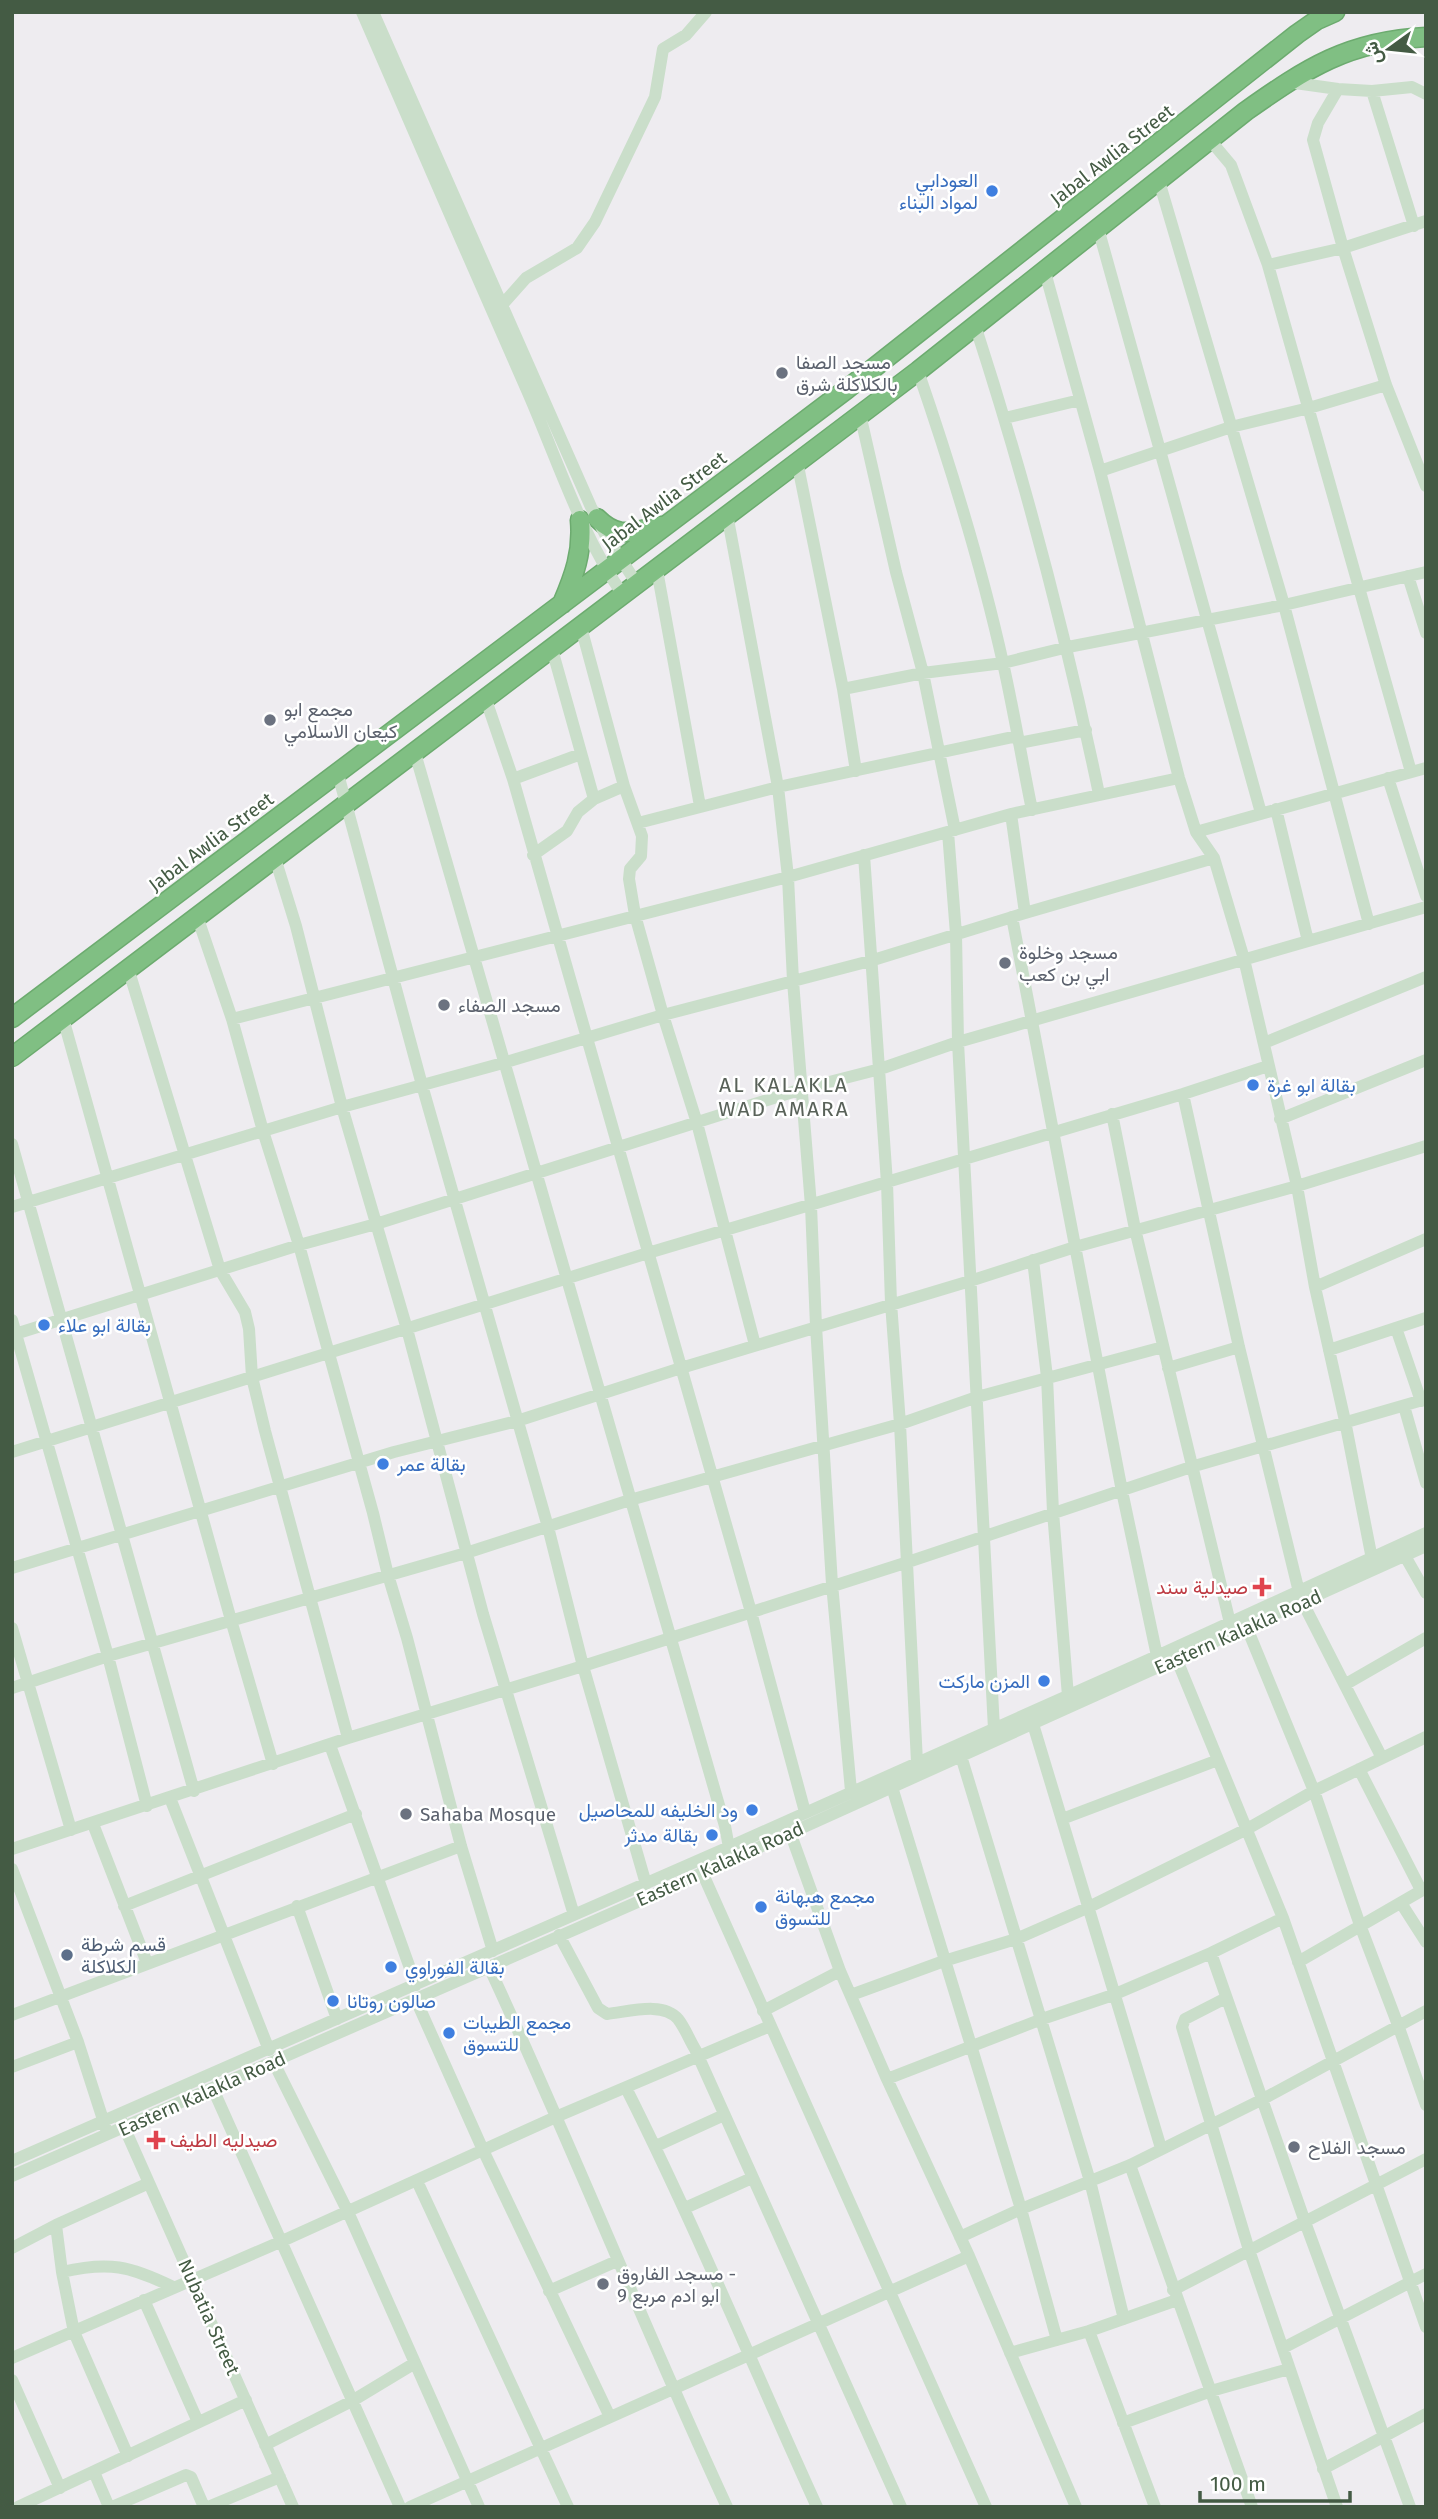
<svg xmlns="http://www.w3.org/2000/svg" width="1438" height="2519" font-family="'Fira Sans',Vazirmatn,sans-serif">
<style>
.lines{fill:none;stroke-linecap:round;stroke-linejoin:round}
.highway-casing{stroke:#6cab6f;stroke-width:21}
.minor{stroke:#cadeca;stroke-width:12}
.highway{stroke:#80bf83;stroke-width:18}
.shop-dot{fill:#3f7fe0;stroke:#fff;stroke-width:2.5}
.worship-dot{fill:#6b7280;stroke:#fff;stroke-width:2.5}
.health-dot{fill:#e0444e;stroke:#fff;stroke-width:2.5}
.service-dot{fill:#5c6f8a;stroke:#fff;stroke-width:2.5}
.labels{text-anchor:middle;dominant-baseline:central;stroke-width:5;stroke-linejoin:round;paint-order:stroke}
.street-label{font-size:19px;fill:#445b44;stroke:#fff}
.shop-label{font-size:19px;fill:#366cbe;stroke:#fff;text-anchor:start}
.worship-label{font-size:19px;fill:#5b616d;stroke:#fff;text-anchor:start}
.health-label{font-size:19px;fill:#be3a42;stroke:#fff;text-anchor:end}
.service-label{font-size:19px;fill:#4e5e75;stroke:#fff;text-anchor:start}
.neighbourhood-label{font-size:21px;letter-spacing:2px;fill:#596259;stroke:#fff}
</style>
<rect width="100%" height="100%" fill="#eeecf0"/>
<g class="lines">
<!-- highway casing -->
<g class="highway-casing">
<path id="highway" d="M597,518C620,541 634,530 661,526
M562,604C574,576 583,552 580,520
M12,1018L847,389L1297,34L1317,20L1335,12
M12,1057L918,371L1246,111C1307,68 1348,41 1426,37"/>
</g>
<!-- minor -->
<path class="minor" d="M362,12C416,137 471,263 526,388C557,458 579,531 623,595
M373,12L591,507L606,536L637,584
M1288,82L1338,89L1372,91L1414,226
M1338,89L1318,123L1313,140L1343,248L1386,385L1426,486
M1372,91L1412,87L1426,94
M1210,140L1231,165L1268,265L1411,772
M1159,181L1284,605L1369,924
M1098,228C1151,424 1208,618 1261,813
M1268,265L1343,248L1426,221
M1045,272L1100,471L1179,778L1196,832L1214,858L1244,959L1297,1186L1315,1287L1345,1421L1372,1559
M501,306L526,278L577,248L595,222L655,97L663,49L686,35L706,12
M975,325C1025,479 1066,636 1099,794
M918,371C951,467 981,564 1003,663C1014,712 1022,761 1032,810
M860,414L896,572L923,673L955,830
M1005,418L1080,400
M797,461L843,689L856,771
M1100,471L1231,427L1309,408L1386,385
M727,514L778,787L788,877L793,981L811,1206L816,1326L832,1584L851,1791
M657,570L700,806
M1408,576L1426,633
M581,627L624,786L642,836L641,856L630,869L629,879L635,915L663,1015L697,1123L755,1345
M552,649L594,799
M843,689L923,673L1003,663L1068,647L1284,605L1426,572
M486,700L513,779L751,1612L805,1812
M1019,743L1086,730
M415,753L725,1826L730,1853
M338,774L422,1085L548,1527L583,1666L646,1884
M1388,778L1426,896
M513,779L581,754
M1276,809L1308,941
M1011,814L1025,913
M638,823L778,787L1017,736
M948,832L956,934L958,1042L994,1729
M1196,832L1426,768
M533,855L567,831L578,812L594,799L624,786
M864,855L887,1183L891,1303L900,1424L917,1762
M275,858L296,926L342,1107L407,1329L483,1614L574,1915
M197,916L232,1019L263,1131L299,1245L373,1513L388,1575L407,1638L461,1846L493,1951
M1012,917L1122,1491L1157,1656
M128,968L220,1270L245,1312L249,1329L252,1377L265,1431L348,1738
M63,1018L231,1620L273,1764
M232,1019L788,877L1011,814L1179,778
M1264,1043L1426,977
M1183,1094L1239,1347L1299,1592
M1112,1114L1135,1229L1230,1623
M1280,1119L1426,1060
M12,1144L194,1791
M12,1207L342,1107L503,1063L663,1015L870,961L1025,913L1214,858
M1033,1260L1047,1377L1053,1512L1068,1696
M1315,1287L1426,1239
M12,1320L108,1656L147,1806
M1396,1328L1421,1401
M12,1335L299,1245L376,1224L802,1089L880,1069L958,1042L1426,907
M1329,1350L1426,1318
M1168,1368L1239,1347
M1404,1406L1426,1483
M12,1452L648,1253L1183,1094L1268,1066
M1405,1556L1426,1593
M12,1568L394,1452L517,1421L681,1368L970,1281L1075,1247L1297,1186L1426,1146
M1303,1603L1382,1758
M12,1628L71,1830
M1247,1628L1314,1791L1360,1925L1398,2025L1426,2105
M1177,1660L1283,1918L1426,2327
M1346,1684L1426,1638
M12,1688L108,1656L466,1553L630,1500L900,1424L977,1397L1163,1347
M1033,1724L1161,2148
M330,1745L416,1985
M961,1756L1090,2181L1124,2319
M1359,1769L1421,1890
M892,1787L1021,2209L1057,2340
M170,1798L269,2050
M1062,1819L1218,1760
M93,1824L147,1963
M790,1832L840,1971L887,2079L969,2256L1076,2507
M12,1849L348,1738L583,1666L908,1562L1191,1467L1426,1399
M12,1869L78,2042L106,2129
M702,1872L986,2507
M1401,1903L1426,1942
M124,1906L356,1814
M297,1906L337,2019
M559,1935L598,2008L607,2014C628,2012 663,2001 678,2019C685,2028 689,2039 695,2049L901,2507
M1211,1953L1305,2222L1410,2507
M1298,1962L1426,1888
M489,1967C572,2145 644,2328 727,2507
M851,1995L944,1961L1016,1939L1087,1908L1247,1829L1314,1791L1426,1737
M1226,1998L1185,2019L1182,2027L1249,2250L1337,2507
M416,2000L483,2150L610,2417
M763,2011L840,1971
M12,2015L461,1846
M274,2063L348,2212L479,2507
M12,2067L78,2042
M887,2079L1042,2019L1113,1995L1211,1953L1283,1918
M626,2088C695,2225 753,2367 817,2507
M213,2089L400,2507
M121,2120L293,2507
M656,2146L724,2115
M12,2161L729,1847L1157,1656L1426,1533
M1130,2165L1252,2507
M12,2176L649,1897L1426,1546
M417,2181L568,2507
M685,2208L752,2178
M56,2225L62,2272L74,2332L128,2456
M960,2237L1021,2209L1130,2165L1263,2099L1426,2011
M12,2248L56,2225L149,2183
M62,2272C109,2261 130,2266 173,2287
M1173,2290L1426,2159
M549,2291L617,2261
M144,2300L198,2422
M1089,2331L1155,2507
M1283,2348L1426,2274
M1010,2353L1089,2331L1177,2300
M12,2358L280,2242L558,2116L770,2026
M12,2380L60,2488
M1123,2423L1211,2391L1289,2369
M265,2445L352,2401L415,2363
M1323,2469L1426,2414
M94,2472L109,2507
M18,2507L246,2400
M112,2507L186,2475L191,2477L204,2507
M208,2507L280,2477
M410,2507L969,2256"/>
<!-- highway -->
<use href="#highway" class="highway"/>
</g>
<!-- markers -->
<g class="shop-dot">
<circle cx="992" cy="191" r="7"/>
<circle cx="1253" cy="1085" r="7"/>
<circle cx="44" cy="1325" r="7"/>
<circle cx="383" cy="1464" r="7"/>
<circle cx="1044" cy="1681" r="7"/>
<circle cx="752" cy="1810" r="7"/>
<circle cx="712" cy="1835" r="7"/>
<circle cx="761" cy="1907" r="7"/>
<circle cx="391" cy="1967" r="7"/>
<circle cx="333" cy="2001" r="7"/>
<circle cx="449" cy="2033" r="7"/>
</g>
<g class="worship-dot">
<circle cx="782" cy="373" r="7"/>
<circle cx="270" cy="720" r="7"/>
<circle cx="1005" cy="963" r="7"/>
<circle cx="444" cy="1005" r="7"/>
<circle cx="406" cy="1814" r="7"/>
<circle cx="1294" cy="2147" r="7"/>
<circle cx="603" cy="2284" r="7"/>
</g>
<g class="health-dot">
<path d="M1258.5 1576.5h7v7h7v7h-7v7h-7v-7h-7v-7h7z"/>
<path d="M152.5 2129.5h7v7h7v7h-7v7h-7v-7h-7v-7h7z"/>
</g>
<circle class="service-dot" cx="67" cy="1955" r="7"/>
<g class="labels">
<!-- street labels -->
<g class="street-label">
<text transform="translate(1112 155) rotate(-38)">Jabal Awlia Street</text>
<text transform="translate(664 501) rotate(-37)">Jabal Awlia Street</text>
<text transform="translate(211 842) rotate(-37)">Jabal Awlia Street</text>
<text transform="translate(1238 1632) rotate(-24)">Eastern Kalakla Road</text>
<text transform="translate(720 1864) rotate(-24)">Eastern Kalakla Road</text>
<text transform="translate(202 2094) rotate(-24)">Eastern Kalakla Road</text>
<text transform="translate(209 2317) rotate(66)">Nubatia Street</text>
</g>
<!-- shop labels -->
<g class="shop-label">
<text x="978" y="180" text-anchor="end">العودابي<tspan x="978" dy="22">لمواد البناء</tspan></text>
<text x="1267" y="1085">بقالة ابو غرة</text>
<text x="58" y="1325">بقالة ابو علاء</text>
<text x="397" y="1464">بقالة عمر</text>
<text x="1030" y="1681" text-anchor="end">المزن ماركت</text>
<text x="738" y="1810" text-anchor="end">ود الخليفه للمحاصيل</text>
<text x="698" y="1835" text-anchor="end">بقالة مدثر</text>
<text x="775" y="1896">مجمع هبهانة<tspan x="775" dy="22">للتسوق</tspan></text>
<text x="405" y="1967">بقالة الفوراوي</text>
<text x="347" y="2001">صالون روتانا</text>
<text x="463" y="2022">مجمع الطيبات<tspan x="463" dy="22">للتسوق</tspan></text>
</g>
<!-- worship labels -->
<g class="worship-label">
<text x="796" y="362">مسجد الصفا<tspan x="796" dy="22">بالكلاكلة شرق</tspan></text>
<text x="284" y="709">مجمع ابو<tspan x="284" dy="22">كيعان الاسلامي</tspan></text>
<text x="1019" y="952">مسجد وخلوة<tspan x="1019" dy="22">ابي بن كعب</tspan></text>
<text x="458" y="1005">مسجد الصفاء</text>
<text x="420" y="1814">Sahaba Mosque</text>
<text x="1308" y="2147">مسجد الفلاح</text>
<text x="617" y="2273">مسجد الفاروق -<tspan x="617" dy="22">ابو ادم مربع 9</tspan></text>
</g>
<!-- health labels -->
<g class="health-label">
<text x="1248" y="1587">صيدلية سند</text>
<text x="170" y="2140" text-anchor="start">صيدليه الطيف</text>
</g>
<!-- service labels -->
<g class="service-label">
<text x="81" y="1944">قسم شرطة<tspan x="81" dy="22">الكلاكلة</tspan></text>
</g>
<!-- neighbourhood labels -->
<g class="neighbourhood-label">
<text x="784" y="1085">AL KALAKLA<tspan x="784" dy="24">WAD AMARA</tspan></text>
</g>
</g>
<!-- border -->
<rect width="1438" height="2519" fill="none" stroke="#445b44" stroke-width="28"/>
<!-- north arrow -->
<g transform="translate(1389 49) rotate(255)" stroke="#ffffff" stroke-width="5" paint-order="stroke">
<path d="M0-5L12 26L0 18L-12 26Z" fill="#445b44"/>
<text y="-10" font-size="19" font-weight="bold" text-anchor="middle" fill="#445b44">ش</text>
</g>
<!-- scale -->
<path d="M1200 2491v10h150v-10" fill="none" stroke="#445b44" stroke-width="3.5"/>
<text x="1210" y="2491" font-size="21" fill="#445b44" stroke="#ffffff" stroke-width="5" paint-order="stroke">100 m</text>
</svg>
